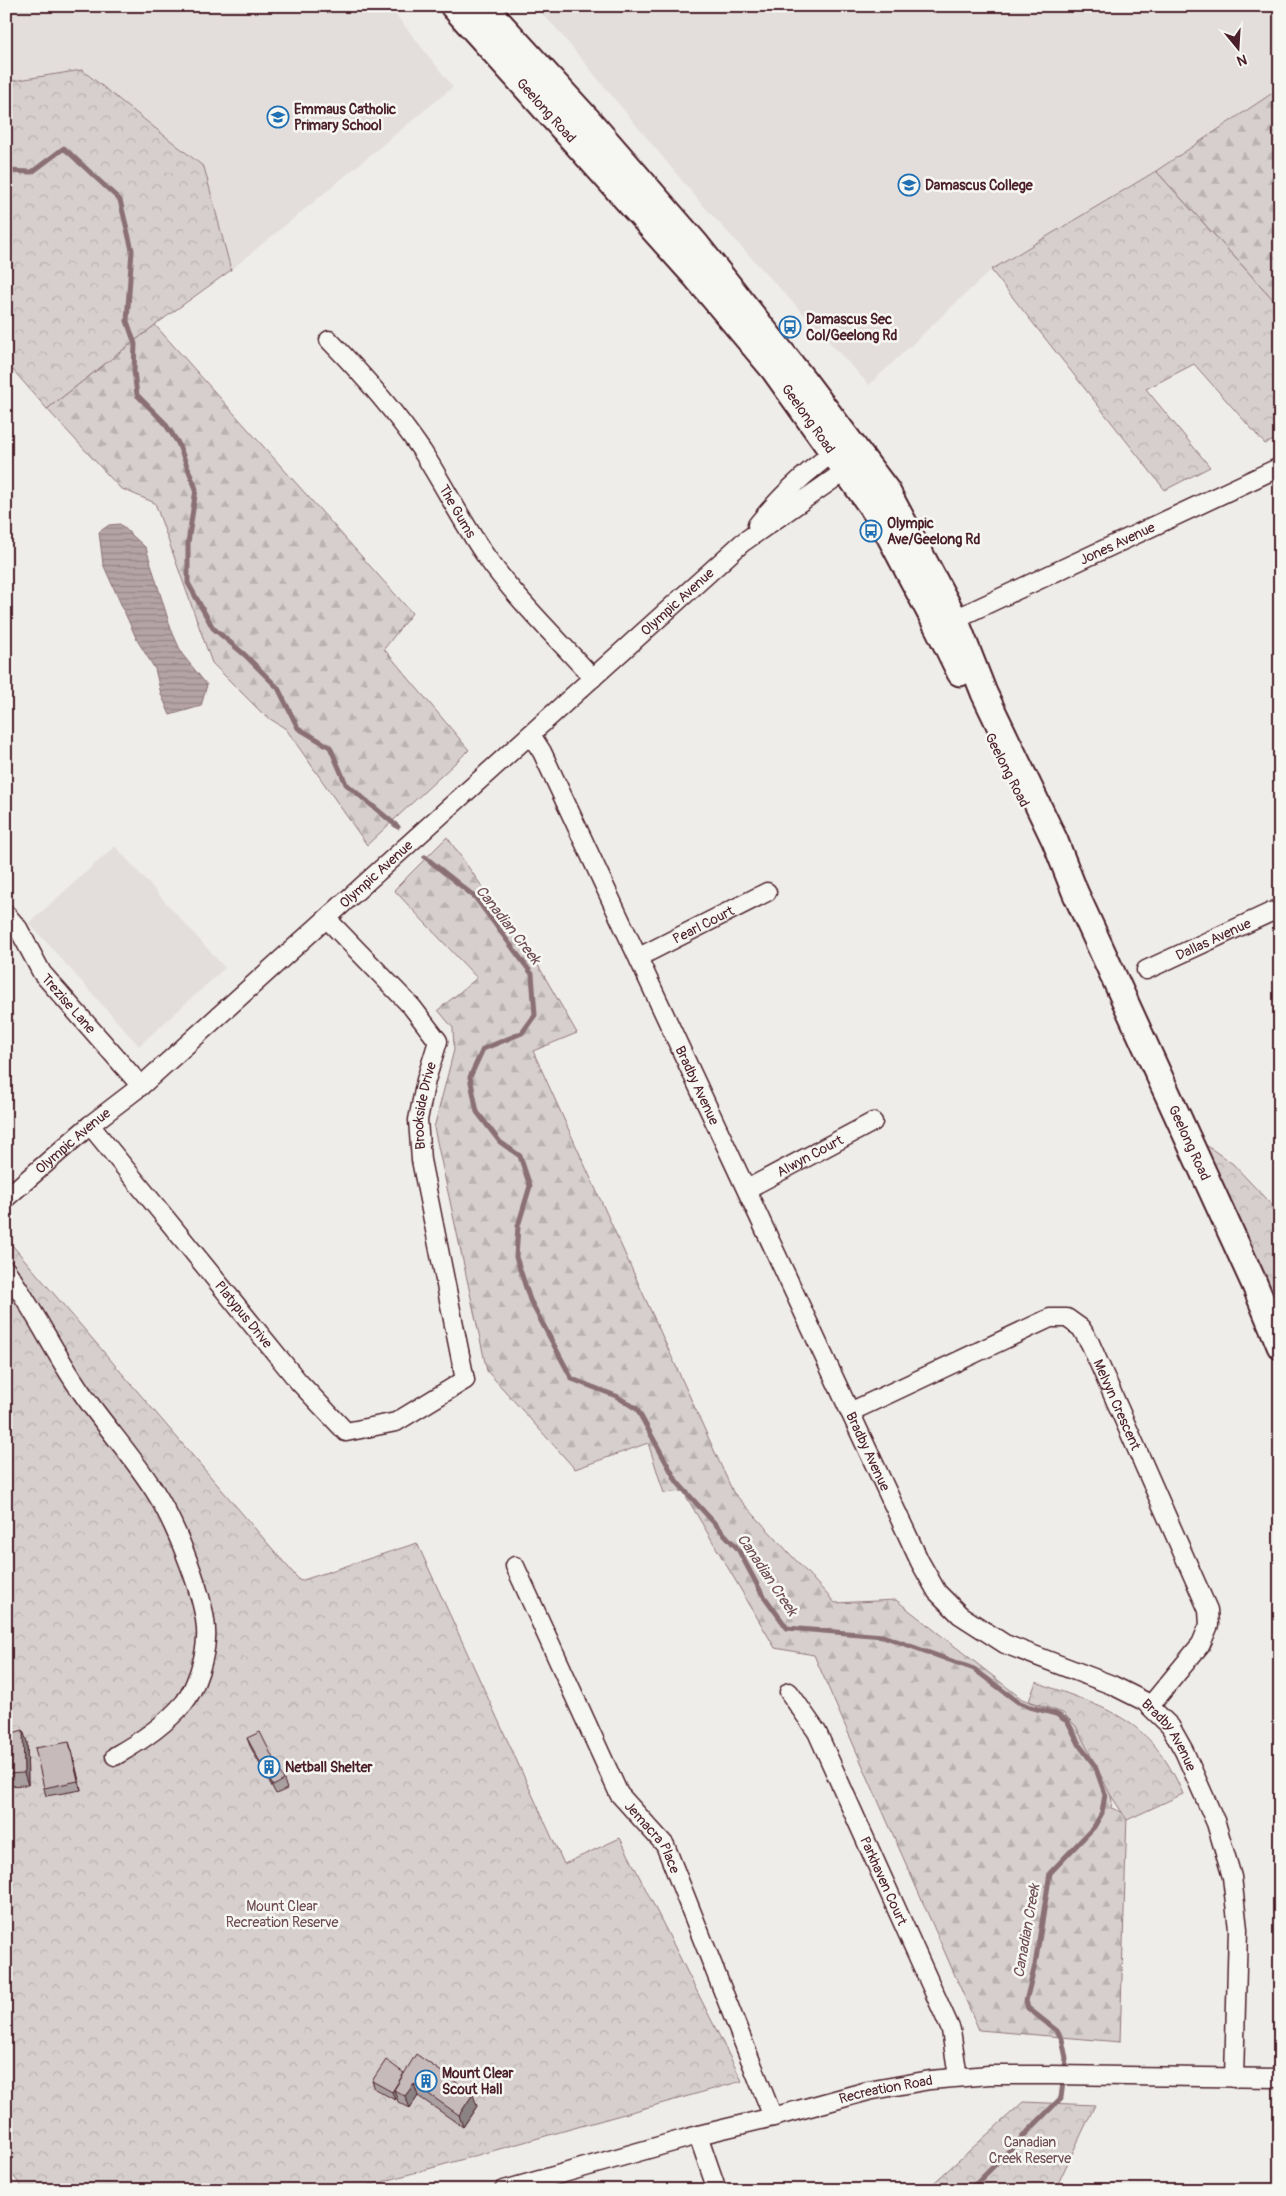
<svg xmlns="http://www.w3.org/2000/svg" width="1286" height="2196" font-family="Pangolin,sans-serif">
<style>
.built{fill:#e3dedc}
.forest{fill:url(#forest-firs);stroke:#90777c}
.park{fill:url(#park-crowns);stroke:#90777c}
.water{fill:url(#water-rules);stroke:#8a6f74}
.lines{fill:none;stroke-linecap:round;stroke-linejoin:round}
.stream{stroke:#8a6f74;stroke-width:5}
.street-casing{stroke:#4a1f2b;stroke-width:21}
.secondary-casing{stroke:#4a1f2b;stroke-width:29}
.street{stroke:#f6f6f2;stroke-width:18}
.secondary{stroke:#f6f6f2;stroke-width:25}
.wall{fill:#aaa0a1;stroke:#4a1f2b}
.shaded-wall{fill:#8b8283;stroke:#4a1f2b}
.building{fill:#c6babb;stroke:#4a1f2b}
.labels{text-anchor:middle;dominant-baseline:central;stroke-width:5;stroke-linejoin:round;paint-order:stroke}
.poi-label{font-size:14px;font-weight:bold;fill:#4a1f2b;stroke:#f6f6f2;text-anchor:start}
.street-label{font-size:14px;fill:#4a1f2b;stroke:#f6f6f2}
.park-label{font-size:14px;fill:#6d4b54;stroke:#f6f6f2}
.water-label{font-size:15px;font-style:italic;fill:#6f4e56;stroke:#f6f6f2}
</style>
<defs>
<pattern id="forest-firs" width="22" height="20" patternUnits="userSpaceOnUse" patternTransform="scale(1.25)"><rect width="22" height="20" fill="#d7cfce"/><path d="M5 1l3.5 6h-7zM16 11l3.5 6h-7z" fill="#bab1b1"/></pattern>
<pattern id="park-crowns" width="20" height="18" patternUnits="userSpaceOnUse" patternTransform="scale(1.25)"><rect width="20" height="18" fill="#d7cfce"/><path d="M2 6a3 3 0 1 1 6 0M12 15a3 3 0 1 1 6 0" fill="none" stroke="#bab1b1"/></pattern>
<pattern id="water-rules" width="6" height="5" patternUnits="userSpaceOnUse" patternTransform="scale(1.25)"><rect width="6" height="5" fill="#b4a4a5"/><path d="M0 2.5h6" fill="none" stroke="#948587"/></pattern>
</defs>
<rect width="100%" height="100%" fill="#efedea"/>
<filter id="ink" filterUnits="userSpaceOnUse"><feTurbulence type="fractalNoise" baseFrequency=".02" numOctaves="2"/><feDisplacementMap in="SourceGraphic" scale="10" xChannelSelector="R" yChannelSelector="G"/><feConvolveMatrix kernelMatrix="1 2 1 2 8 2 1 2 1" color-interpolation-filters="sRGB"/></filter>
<g filter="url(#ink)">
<!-- built -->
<path class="built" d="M6,6H389L453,87L231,270L204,167L82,70L6,82Z
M534,6H1280V88L1156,171L991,270L869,385L698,200L555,27Z
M115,846L225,968L139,1046L29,923Z"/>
<!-- forest -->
<path class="forest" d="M1280,88V307L1156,171Z
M155,325L412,613L384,649L469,750L367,845L286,729L264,715L212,663L155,503L120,488L47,409Z
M447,837L539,967L577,1033L533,1051L733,1492L835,1603L896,1600L1022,1699L1061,1714L1080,1725L1109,1783L1112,1802L1111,1808L1127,1814L1120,2042L979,2030L814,1655L775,1648L683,1491L664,1493L648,1443L575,1469L487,1371L434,1128L454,1050L453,1028L438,1010L477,978L394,890Z"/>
<!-- park -->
<path class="park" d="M82,70L204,167L231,270L155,325L47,409L6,362V82Z
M1156,171L1280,307V437L1265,444L1194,364L1146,389L1210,467L1165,490L991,270Z
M1196,1138L1233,1164L1280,1214V1306Z
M6,1238L300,1581L417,1543L564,1864L620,1838L742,2081L353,2190H24L6,2166Z
M1036,1682C1108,1709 1151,1718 1183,1794L1127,1820L1110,1794L1076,1726L1063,1713L1029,1701Z
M1023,2102L1095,2105L1055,2190H926Z"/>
<!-- water -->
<path class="water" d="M120,524L146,548L171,629L182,654L207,685L201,706L170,715L161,694L155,669L137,640L103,564L99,532L109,525Z"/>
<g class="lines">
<!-- stream -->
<path class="stream" d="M6,171L32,172L64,148L120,200L132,250L127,321L135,344L134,371L137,395L164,422L178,443L196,489L188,543V583L213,628L245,655L278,688L298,728L330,747L346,784L398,827
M425,857L475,897L532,974L535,1015L522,1033L483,1049L470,1077L477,1112L500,1142L520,1156L530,1186L518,1226L516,1257L530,1300L572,1379L616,1396L637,1409L677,1482L738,1549L761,1592L787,1628L883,1636L974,1669L1018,1702L1030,1707L1056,1714L1068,1722L1080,1746L1095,1766L1105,1794L1102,1813L1094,1827L1050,1873L1035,1965L1026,2001L1028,2008L1057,2031L1062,2039L1066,2058L1061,2098L977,2183L963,2190"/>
<!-- street casing -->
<g class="street-casing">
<g id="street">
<path id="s1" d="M329,340C363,375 394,410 422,451C444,485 462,522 485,555C516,599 557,638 593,678"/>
<path d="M757,525C782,494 808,469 842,447"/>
<path id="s2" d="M955,619L1280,467"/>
<path id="s3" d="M531,735L542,752L920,1562L937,1592L960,1615L1005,1644L1112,1685L1144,1701L1170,1726L1184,1751L1216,1823L1232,1877L1238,1929L1234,2078"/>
<path id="s4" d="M6,914L18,928L42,973L141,1086"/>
<path id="s5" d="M639,957L767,892"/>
<path id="s6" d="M1146,970L1280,908"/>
<path id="s7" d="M90,1125L298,1381L346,1432L396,1422L465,1380L421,1160L418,1120L426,1080L438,1041L412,1007L327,919"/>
<path id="s8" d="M747,1189L873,1122"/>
<path id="s9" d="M6,1198L90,1125L141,1086L742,543L855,464"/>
<path d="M6,1270C34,1309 53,1351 80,1390C103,1424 132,1455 154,1490C174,1521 209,1603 206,1639C205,1658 196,1688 184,1703C165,1725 140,1742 115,1756"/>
<path id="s10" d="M850,1412L1050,1318H1067L1081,1328L1090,1343L1208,1610L1209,1625L1201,1644L1150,1706"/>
<path id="s11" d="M515,1566L619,1794L665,1845L773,2117"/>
<path id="s12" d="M789,1692L817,1732L951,2030L958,2077"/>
<path d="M698,2135L717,2190"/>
<path id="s13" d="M504,2190L698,2135L773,2117L868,2091L930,2080L989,2075H1051L1280,2078"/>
</g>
</g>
<!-- secondary casing -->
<g class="secondary-casing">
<g id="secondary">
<path id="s14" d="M453,6L695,276L774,370L881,520L938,628L960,673"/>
<path id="s15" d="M484,6L589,121L696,244L805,382L887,491L955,619L984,693L1055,841L1075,892L1254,1283L1280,1346"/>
</g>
</g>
<!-- street -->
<use href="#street" class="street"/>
<!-- secondary -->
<use href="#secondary" class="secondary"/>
</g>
<!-- wall -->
<path class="wall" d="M6,1735L27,1742L28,1785L6,1786Z
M247,1738L284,1780L287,1789L276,1794L250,1746Z
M72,1751L81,1790L46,1796L44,1788Z
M404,2073L477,2106L463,2127L418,2096L410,2108L398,2102L397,2098L395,2100L375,2089L372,2081Z"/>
<!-- shaded-wall -->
<path class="shaded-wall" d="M23,1730L27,1742L28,1785L24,1773Z
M69,1742L72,1751L81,1790L78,1781Z
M414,2084L418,2096L410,2108L405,2096Z
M394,2090L397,2098L395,2100L392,2092Z
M473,2094L477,2106L463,2127L459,2115Z"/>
<!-- building -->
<path class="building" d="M23,1730L24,1773L6,1774V1735Z
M260,1732L284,1780L273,1786L247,1738Z
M69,1742L78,1781L44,1788L35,1748Z
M416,2054L473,2094L459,2115L414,2084L405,2096L394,2090Z
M386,2060L404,2073L392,2092L372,2081Z"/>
</g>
<!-- icons -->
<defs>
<g id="school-ring" transform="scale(1.125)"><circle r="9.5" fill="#f6f6f2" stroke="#1f6fb2" stroke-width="1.5"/><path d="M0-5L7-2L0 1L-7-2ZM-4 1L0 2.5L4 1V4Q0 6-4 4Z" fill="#1f6fb2"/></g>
<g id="bus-ring" transform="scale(1.125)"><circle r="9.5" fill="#f6f6f2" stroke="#1f6fb2" stroke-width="1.5"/><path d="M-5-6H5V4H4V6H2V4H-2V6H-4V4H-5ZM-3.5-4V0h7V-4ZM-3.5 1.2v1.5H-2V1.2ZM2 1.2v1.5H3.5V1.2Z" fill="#1f6fb2"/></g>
<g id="building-ring" transform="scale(1.125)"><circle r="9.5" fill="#f6f6f2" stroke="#1f6fb2" stroke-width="1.5"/><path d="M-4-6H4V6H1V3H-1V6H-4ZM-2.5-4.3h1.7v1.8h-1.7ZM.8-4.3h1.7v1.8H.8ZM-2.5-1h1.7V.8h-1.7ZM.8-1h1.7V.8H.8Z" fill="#1f6fb2"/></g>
</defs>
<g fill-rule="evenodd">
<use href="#school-ring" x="278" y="117"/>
<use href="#school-ring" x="909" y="185"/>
<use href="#bus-ring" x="790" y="327"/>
<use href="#bus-ring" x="871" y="531"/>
<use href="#building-ring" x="269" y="1767"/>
<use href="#building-ring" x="426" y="2081"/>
</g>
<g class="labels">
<!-- poi labels -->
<g class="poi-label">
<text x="294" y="109">Emmaus Catholic<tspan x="294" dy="16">Primary School</tspan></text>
<text x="925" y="185">Damascus College</text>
<text x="806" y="319">Damascus Sec<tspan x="806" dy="16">Col/Geelong Rd</tspan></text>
<text x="887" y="523">Olympic<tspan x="887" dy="16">Ave/Geelong Rd</tspan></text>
<text x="285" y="1767">Netball Shelter</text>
<text x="442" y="2073">Mount Clear<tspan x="442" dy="16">Scout Hall</tspan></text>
</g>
<!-- street labels -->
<g class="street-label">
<text stroke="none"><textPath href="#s14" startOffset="140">Geelong Road</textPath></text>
<text stroke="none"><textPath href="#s14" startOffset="545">Geelong Road</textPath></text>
<text stroke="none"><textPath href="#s1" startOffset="215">The Gums</textPath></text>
<text stroke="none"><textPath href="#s2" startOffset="179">Jones Avenue</textPath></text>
<text stroke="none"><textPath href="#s9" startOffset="898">Olympic Avenue</textPath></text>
<text transform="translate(1007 770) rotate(63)">Geelong Road</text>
<text stroke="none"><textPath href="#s9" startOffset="492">Olympic Avenue</textPath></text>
<text stroke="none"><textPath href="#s5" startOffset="72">Pearl Court</textPath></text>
<text stroke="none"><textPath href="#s6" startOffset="74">Dallas Avenue</textPath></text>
<text stroke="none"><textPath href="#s4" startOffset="110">Trezise Lane</textPath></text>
<text stroke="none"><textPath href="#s3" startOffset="388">Bradby Avenue</textPath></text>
<text stroke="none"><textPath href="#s7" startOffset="811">Brookside Drive</textPath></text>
<text stroke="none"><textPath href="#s9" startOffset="88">Olympic Avenue</textPath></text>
<text stroke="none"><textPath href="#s15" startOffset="1350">Geelong Road</textPath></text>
<text stroke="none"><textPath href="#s8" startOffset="71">Alwyn Court</textPath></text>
<text stroke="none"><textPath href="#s7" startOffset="244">Platypus Drive</textPath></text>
<text stroke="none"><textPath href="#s10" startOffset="340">Melvyn Crescent</textPath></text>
<text stroke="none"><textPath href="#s3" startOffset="792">Bradby Avenue</textPath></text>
<text stroke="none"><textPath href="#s3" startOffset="1228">Bradby Avenue</textPath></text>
<text stroke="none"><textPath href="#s11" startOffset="306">Jemacra Place</textPath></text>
<text stroke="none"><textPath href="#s12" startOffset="212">Parkhaven Court</textPath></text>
<text stroke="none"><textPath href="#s13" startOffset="395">Recreation Road</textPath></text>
</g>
<!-- park labels -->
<g class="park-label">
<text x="282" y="1906">Mount Clear<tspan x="282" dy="16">Recreation Reserve</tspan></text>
<text x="1030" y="2142">Canadian<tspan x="1030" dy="16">Creek Reserve</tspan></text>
</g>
<!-- water labels -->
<g class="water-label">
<text transform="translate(508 925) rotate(52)">Canadian Creek</text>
<text transform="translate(767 1575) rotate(56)">Canadian Creek</text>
<text transform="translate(1027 1931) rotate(-80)">Canadian Creek</text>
</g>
</g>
<!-- margin -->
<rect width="1286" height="2196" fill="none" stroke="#f6f6f2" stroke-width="25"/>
<rect x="12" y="12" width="1261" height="2171" fill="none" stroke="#4a1f2b" stroke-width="2" filter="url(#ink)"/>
<!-- north arrow -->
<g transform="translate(1238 48) rotate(162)" stroke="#f6f6f2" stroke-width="4" paint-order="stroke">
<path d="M0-4L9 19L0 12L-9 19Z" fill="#4a1f2b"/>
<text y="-8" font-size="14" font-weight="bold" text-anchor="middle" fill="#4a1f2b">N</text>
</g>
</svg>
